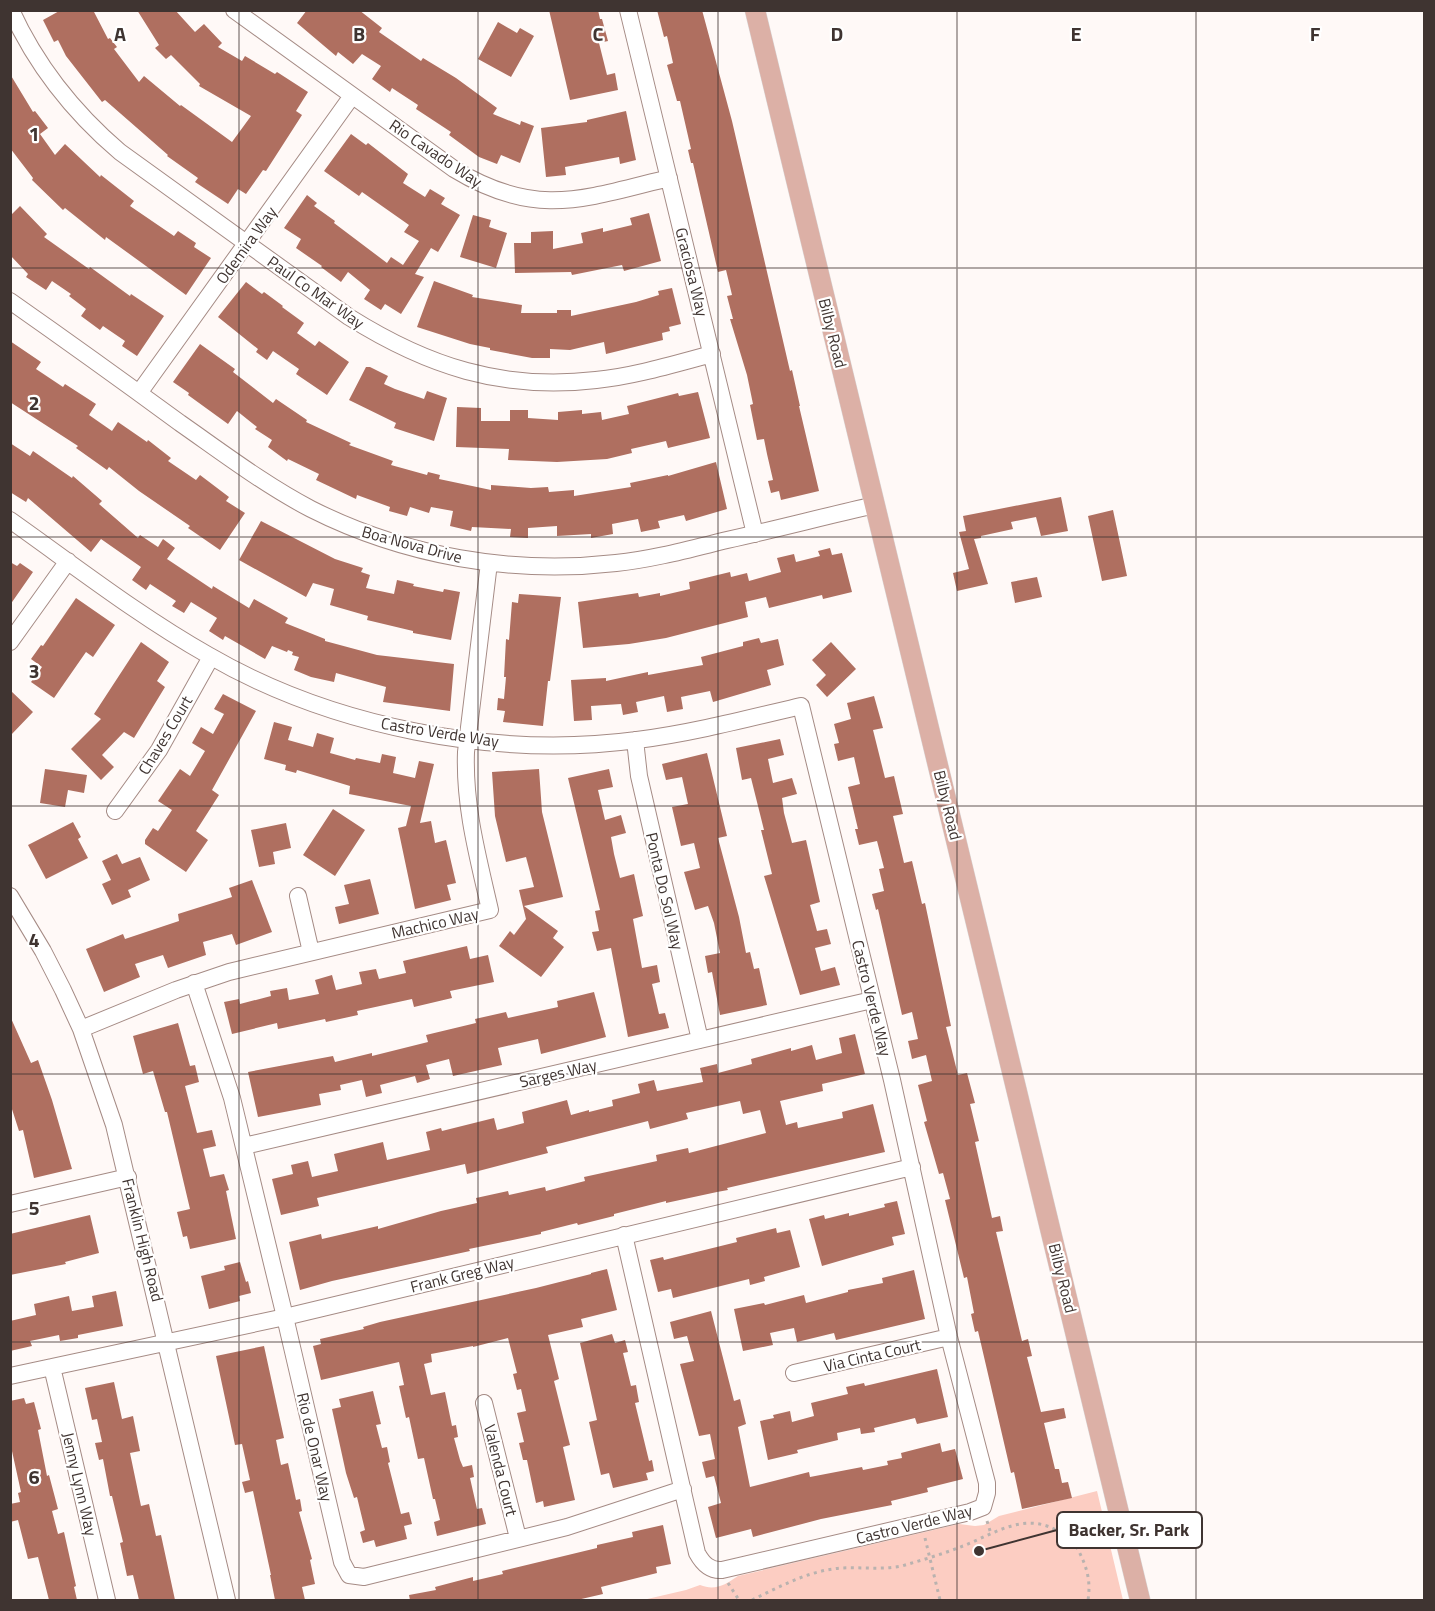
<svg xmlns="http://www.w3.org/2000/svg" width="1435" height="1611" font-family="'Titillium Web',sans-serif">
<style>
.green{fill:#fccdc2}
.building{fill:#af6f60}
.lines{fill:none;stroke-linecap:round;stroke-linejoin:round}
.minor-casing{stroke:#a58b85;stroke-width:18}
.major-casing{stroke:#d9d6d6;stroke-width:21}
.path{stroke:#b9b2af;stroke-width:3;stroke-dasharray:3 4.5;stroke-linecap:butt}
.minor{stroke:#fff;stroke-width:16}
.major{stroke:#dcb0a6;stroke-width:20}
.grid{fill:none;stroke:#3f3431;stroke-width:1.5;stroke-opacity:0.55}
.labels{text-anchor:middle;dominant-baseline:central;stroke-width:4.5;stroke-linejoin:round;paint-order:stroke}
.street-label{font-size:16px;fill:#3f3431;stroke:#fff}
.grid-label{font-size:20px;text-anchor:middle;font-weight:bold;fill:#3f3431;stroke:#fff;stroke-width:4.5;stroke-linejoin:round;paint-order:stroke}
.leader{fill:none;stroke:#3f3431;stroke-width:2}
.callout-dot{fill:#3f3431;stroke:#fff;stroke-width:2}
.callout{fill:#fff;stroke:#3f3431;stroke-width:2}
.callout-label{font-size:18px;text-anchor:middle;font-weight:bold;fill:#3f3431}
</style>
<rect width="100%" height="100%" fill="#fff9f7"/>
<!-- green -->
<path class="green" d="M1097,1491L1123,1600H643L686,1590L700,1585C715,1591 725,1585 738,1576L959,1524L975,1526L984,1525L999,1516Z"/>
<!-- building -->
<path class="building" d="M61,10H93L108,39L110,38L117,47L114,49L139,82L144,76L180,106L181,105L232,142L251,116L199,86L200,84L171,55L166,59L155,48L159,45L137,10H175L195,32L204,24L222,43L218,47L242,61L245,56L275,74L277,72L308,92L296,111L302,115L266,171L263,170L246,194L238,189L228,204L195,182L198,178L167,156L168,155L105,100L102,102L66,56L58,40L54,42L43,20Z
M307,10H359L382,28L379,32L421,61L423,58L456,78L497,108L493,114L520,125L521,121L534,126L520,163L501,155L497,164L479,157L449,135L451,132L416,109L418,105L392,88L390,92L372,79L381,66L362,54L353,64L338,52L336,56L297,23Z
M549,10H598L600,19H602L608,41L599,43L607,75L615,73L618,90L570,100Z
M657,10H702L732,121L790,371L792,370L800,406H799L819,491L781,500L779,491L771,493L768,481L773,480L767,454L764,439L757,440L750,405L753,404L747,375L730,319H733L727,296L732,295L726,270L718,272L693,163H691L688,150L691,149L680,101H677L667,65L673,63L667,36L664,37Z
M498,22L517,33L520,28L534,36L511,77L478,59Z
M10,74L33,112L35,111L48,128L40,134L55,155L65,144L100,177L101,175L134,201L130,206L174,236L178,231L196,243L194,247L211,258L186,295L106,237L105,240L65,208L63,210L32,180L33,178L10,148Z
M626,111L636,160L620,164L619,157L565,167L566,175L546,177L541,128L587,122V120Z
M351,134L366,145L368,143L408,174L403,183L425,197L430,189L445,198L441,204L460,215L438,252L431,248L415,274L424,277L401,314L385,304L381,310L364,299L370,290L348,272L341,282L321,267L322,266L296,248L301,239L284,228L307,195L317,203L314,206L335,221L334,223L387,263L391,257L403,265L419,241L404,232L409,225L362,192L359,196L324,171Z
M20,206L47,234L44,237L89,269L90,267L130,296L131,294L164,316L137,356L122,346L125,341L103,326L100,330L81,316L86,309L69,296L71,294L52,281L46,290L26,277L28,274L10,255V216Z
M649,213L661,261L624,271L622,265L572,275L571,272L515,273L514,243H531V232L553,231V249L583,243L581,233L603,228V232L632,225L630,218Z
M473,215L491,220L489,227L507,233L496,268L460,257Z
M434,281L473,295L472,297L522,305L521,313H557V310H571V316L636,302L659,295L658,291L672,288L681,324L669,327L670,331L662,333L663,340L606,354L604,342L570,350L550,349V358H532L490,350V348L470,344L417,327Z
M246,282L262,294L264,292L283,306L282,307L304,323L297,333L315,346L319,341L349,362L327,395L296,374L299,369L273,351L267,360L256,352L258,349L218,317Z
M10,341L41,362L36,369L63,387L65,384L96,404L89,415L112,431L118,422L147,442L148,440L171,458L168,461L196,480L200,475L229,497L226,501L245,513L220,550L188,528L190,526L139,491L109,467L107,470L76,448L78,446L10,402Z
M200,344L235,369L233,372L273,403L276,399L307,420L306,422L351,443L349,445L393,461L391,465L427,475L428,472L440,475L439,479L491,490V485L531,488L548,487L549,492L574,490V496L631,487L630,483L668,475V476L716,462L727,509L686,521L684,515L658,521L660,528L641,532L638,519L612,524L613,534L591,538V534L557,536V526L528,528V538L510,537L511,529L472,527L471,531L450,526L453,511L431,507L429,513L410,507L407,516L389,511L390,507L357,495L356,499L316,480L319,474L288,459L287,461L268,447L272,440L255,429L257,427L237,411L228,424L188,395L189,393L173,382Z
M366,367H370L388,376L384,384L395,389L424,399L427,391L447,398L434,441L394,428L396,423L349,400Z
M698,392L710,438L668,448L666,441L631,449L632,453L607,459L557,462L508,460L509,449L456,447L457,407L481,408V421H510V410H528V418L558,420V412L582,410V414L601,412L602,420L629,414L627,406L678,393L679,396Z
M10,443L30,456L33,451L72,478L73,476L102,501L99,504L138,538L140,535L158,547L163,539L175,548L167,559L212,589L213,586L249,608L254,599L288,618L285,623L325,639V641L377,655L454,664L450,711L383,702L386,687L336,673L334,682L311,677L294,670L299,657L292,655L293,652L288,650L287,652L272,646L265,659L225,636L223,640L209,631L217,618L191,602L184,613L172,606L176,601L150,584L146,590L132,580L141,567L101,539L91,552L28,498L26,502L10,492Z
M1061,497L1068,531L1041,536L1036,517L1011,522L1013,529L981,536V538L974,539L988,584L957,591L953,573L969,569L959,532L966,531L963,516Z
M1113,510L1127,576L1102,581L1088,516Z
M261,521L335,559L363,568L361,572L370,575L366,588L394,594L397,580L414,584L413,586L443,592L444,589L460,592L451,640L413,633V631L367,620L368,616L330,605L334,589L313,583L306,597L239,560Z
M830,548L832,555L842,553L852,592L823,599L822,595L769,608L766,597L745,602L748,617L666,638L629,644L583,648L578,602L638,593L639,597L660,593V596L690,589L689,582L730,572L731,577L747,573L749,581L781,572L777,558L794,554L796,562L820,556L818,551Z
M10,562L17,566L20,563L33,572L10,605Z
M1037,577L1042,597L1015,603L1011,582Z
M519,594L561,597L550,681H548L543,726L503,722L505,711L497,710L498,698L504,699L506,677H504L506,639L509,640L512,602L518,603Z
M76,598L115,625L93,657L86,652L54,698L31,682L42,667L31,659L41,645L43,646Z
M759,638L761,643L778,639L784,665L767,670L771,685L713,702L710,691L681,697L683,709L667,712L664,696L636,702L638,712L623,715L621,704L591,706L592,720L574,721L571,680L606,678V681L648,672V675L703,665L701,657L743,646V642Z
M141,642L169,662L157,681L165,687L134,738L124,732L102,755L114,767L101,780L71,749L101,719L94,714Z
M831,642L856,669L827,697L816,685L826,675L812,660Z
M10,690L33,712L10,736Z
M223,694L256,711L212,790L219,795L196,831L208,840L186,872L145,844V840L153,828L158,831L172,810L158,801L180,769L190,776L205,751L192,743L201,727L213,734L224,714L214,709Z
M874,696L883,728L873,730L885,778L894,776L903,814L893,816L904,863L912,861L922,904L925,903L951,1026L946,1027L958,1075L967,1073L975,1103L970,1104L979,1141L975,1142L992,1218L1000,1216L1003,1231L996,1232L1022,1341L1028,1339L1032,1356L1027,1357L1041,1412L1064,1408L1066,1418L1044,1423L1055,1469H1059L1062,1483L1068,1482L1072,1498L1022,1509L1014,1472L1011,1473L978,1331L975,1332L971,1314L974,1313L967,1277L964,1278L945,1200L950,1199L943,1173L939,1174L924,1122L927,1121L918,1085L932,1081L926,1055L912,1059L908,1041L918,1039L912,1012L902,1015L878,909L876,910L872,894L884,891L879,869L884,868L877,841L859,845L855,829H858L848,787L860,784L854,757L838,761L834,744L839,743L834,724L851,719L847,703Z
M274,722L292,727L288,740L313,747L317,733L334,738L330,753L355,760L356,758L380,763L382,754L396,757L393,773L415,778L419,761L434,764L420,823L431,821L435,843L446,840L456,883L447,885L451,900L415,909L398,828L406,826L411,806L349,794L350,786L297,770L296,773L285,770L286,765L264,759Z
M780,739L784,755L768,759L773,783L792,778L797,794L782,798L784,813L792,843L806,840L820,902L810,905L817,931L827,929L831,944L815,948L821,971L835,967L840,985L800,995L764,876L772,874L761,830H764L751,778L742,780L736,748Z
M707,753L727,836L718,838L739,917L746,953L750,952L754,969L759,968L767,1005L720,1015L712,972L708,973L705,956L720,953L714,923L708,906L695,910L684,872L700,868L694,843L681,846L672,807L688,804L682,777L666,780L662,764Z
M45,769L87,775L84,793L68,790L65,807L40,803Z
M539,769L542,812L563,897L524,906L558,931L553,938L564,947L541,977L499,946L510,931L514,935L526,919L519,890L534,887L526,857L506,862L495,816L492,772Z
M609,769L613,787L598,790L605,820L621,815L626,833L611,837L614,854L620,878L634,874L643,916L633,919L642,968L657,965L660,982L652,984L659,1014L665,1013L669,1028L628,1037L611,948L597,951L592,932L599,931L595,911L600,910L568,778Z
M333,809L365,830L335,876L303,855Z
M73,822L81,837L78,839L88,858L46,879L28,845Z
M286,823L291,848L273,852L275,864L259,867L251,830Z
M117,854L122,864L140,857L150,880L128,890L131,897L112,905L102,884L111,880L102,861Z
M370,879L379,914L339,924L335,907L349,904L344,885Z
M252,880L272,932L236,945L232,934L203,942L206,955L168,968L163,955L135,964L140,977L104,992L86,949L123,934L125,939L179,921L178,914L232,897L229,888Z
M467,946L470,959L488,955L494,982L450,991L452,998L414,1007L412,999L357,1011L358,1015L326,1022L325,1019L278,1029L277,1023L232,1034L224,1002L239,999L240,1004L271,996L270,991L287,988L289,1000L319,994L315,980L332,975L336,990L362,984L359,972L376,969L379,979L406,973L403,961Z
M594,992L606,1037L541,1054L538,1039L516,1044L498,1048L502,1065L453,1076L449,1059L426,1065L430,1079L417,1083L415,1076L380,1085L382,1093L366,1097L362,1080L340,1085L341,1090L319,1094L321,1105L258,1117L248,1072L333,1056L335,1062L372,1053V1056L428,1042L426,1035L476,1023L475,1019L506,1012L508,1018L558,1007L557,1001Z
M10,1016L31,1063L38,1060L52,1100L72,1169L34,1178L23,1130L19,1131L10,1103Z
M178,1023L190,1066L195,1065L199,1082L185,1086L197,1133L212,1130L216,1146L203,1149L210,1177L224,1174L229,1190L226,1191L236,1239L190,1249L187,1236L183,1237L177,1212L190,1209L167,1112H165L153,1071L143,1074L133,1036Z
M855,1034L865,1074L822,1084L823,1091L780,1101L786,1125L797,1122L798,1128L843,1118L842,1112L873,1104L885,1152L727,1188L728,1190L717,1192L666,1203V1201L614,1214V1216L578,1225L577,1223L541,1232V1234L469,1249L470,1251L332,1281L300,1290L289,1242L321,1234L322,1239L378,1226V1229L441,1211L477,1203L476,1198L508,1191L509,1195L545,1187L546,1191L585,1181L584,1177L657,1161L656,1155L688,1148L689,1153L766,1133L760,1110L743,1114L740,1101L686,1113L688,1119L650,1129L648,1121L546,1147L548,1153L467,1174L465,1164L317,1198L319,1206L281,1215L272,1179L293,1174L291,1165L308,1161L312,1177L338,1171L334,1154L383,1142L387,1160L430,1150L426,1132L441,1128L442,1131L494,1118L497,1130L524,1123L522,1112L567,1100L571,1115L589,1110V1112L613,1106L612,1100L640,1093L638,1084L654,1080L657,1091L703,1082L700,1068L717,1064L718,1073L752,1064L751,1059L791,1048V1051L812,1045L816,1060L842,1053L839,1038Z
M897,1201L905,1234L892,1237L894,1245L822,1266L809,1219L824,1215L825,1219L849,1213V1216L885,1207L884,1204Z
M90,1215L99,1253L65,1262L66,1264L10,1275V1234Z
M776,1228L777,1233L790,1230L800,1267L764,1277L765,1281L750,1285L749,1279L673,1298L671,1289L658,1292L650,1260L663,1257L664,1260L737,1242L736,1238Z
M240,1262L246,1282L248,1281L251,1293L239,1296L240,1301L209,1309L201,1276L225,1270L224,1266Z
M607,1269L617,1310L581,1319L583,1327L548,1335L559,1379L554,1381L570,1445L563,1447L575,1500L544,1507L543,1501L536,1503L527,1460H523L519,1443L524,1442L517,1413L526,1411L521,1389L517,1390L513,1374L517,1373L508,1338L473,1347V1346L431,1354L432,1362L424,1364L431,1395L445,1392L452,1426L456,1425L458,1437L454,1438L460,1460L463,1467L472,1465L474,1477L470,1478L477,1509L482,1508L486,1524L437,1536L434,1522L440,1520L435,1499H433L424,1458L418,1459L409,1417L406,1418L399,1386L404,1385L399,1362L321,1380L313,1346L321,1344L320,1339L364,1329L363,1327L380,1322L536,1288L591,1274V1273Z
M914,1270L925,1319L836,1340L834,1333L797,1342L794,1328L770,1333L773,1345L743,1351L734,1309L764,1303L765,1305L804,1295L806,1303L848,1292V1290L883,1283L882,1278Z
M116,1291L123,1326L78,1335V1338L60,1341L59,1335L30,1341L32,1346L10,1351V1321L36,1315L34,1304L69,1296L72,1311L94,1307L92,1296Z
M711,1311L734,1401L740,1399L746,1424L738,1427L750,1487L809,1472L810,1477L862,1467L863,1470L888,1465L887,1461L902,1458L901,1453L940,1443L942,1452L955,1449L963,1479L927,1488L928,1492L891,1501L892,1505L821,1519L753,1537L751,1529L716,1538L708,1507L721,1503L714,1476L706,1478L702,1462L715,1459L710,1434L699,1436L680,1364L694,1361L687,1336L674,1339L670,1322Z
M612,1334L615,1343L625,1340L628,1352L623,1353L631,1386L636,1385L639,1402L635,1403L649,1461L652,1460L654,1471L646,1473L648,1480L613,1488L609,1473L601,1475L589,1422L597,1420L580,1343Z
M264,1346L284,1438L276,1440L281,1465L288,1463L296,1500L300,1499L302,1511L299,1512L312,1559L310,1560L315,1584L302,1587L305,1600H275L270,1575H271L253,1491L245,1493L242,1482L250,1480L242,1444L235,1445L216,1356Z
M937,1369L948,1417L917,1424L915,1418L874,1428L875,1432L861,1434L860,1428L837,1433L838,1440L797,1450L798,1453L768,1460L760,1421L774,1418L773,1415L790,1411L792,1422L814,1416L811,1403L848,1394L846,1387L864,1383L865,1386Z
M114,1382L122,1419L133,1416L140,1451L130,1453L141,1506L149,1504L156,1536L161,1535L175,1600H139L133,1575L127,1576L120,1543L123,1542L112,1496H110L103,1459L99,1460L95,1443L102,1442L97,1419L92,1420L85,1388Z
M373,1391L381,1424L376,1425L382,1448L387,1447L390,1462L388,1463L401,1514L409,1512L412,1524L404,1526L407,1539L376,1547L374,1540L363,1543L360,1532L365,1530L357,1497L354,1498L346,1473L332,1409L341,1407L339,1399Z
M24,1398L26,1404L34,1402L41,1429L38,1430L47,1476L49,1475L58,1509L52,1511L58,1534L64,1532L76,1586L74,1587L77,1600H49L38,1557L28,1559L18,1520L10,1522V1504L20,1502L18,1493L21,1492L10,1442V1401Z
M663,1525L671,1564L656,1567L657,1573L601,1587L603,1594L577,1600H410L409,1595L436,1590L435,1587L473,1577V1581L503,1574L502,1571L597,1548V1545L633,1537L632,1532Z"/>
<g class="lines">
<!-- minor casing -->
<g class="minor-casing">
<path id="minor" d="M11,10C37,67 73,112 120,152L349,317C427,366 502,391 596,380C635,376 674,364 712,354
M234,10L454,169C536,219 583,199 669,178
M628,10L755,534
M10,301C67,341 124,382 180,423C223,453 265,485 311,509C404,556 512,575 616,563C654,559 690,549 727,540C777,529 826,516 875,505
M139,393L352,96
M10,520C75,566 139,616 208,655C332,727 495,759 637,740C692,733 746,719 801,706L892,1080L949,1337L987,1483V1493L983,1507L970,1512L722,1570C710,1571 703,1564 697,1553L624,1235
M10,642L68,561
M635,740L639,776L700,1040
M115,811L159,750L211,657
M10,896L43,951L63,990L81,1029L114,1125L227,1600
M298,896L311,952
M194,983L232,1098L285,1317L342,1562L349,1575L364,1577L567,1527L683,1489
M81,1029L176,990L229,972L490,910C478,857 464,807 466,752L489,563
M244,1146L872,1000
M10,1204L128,1177
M52,1367L107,1600
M794,1373L949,1337
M10,1376L285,1317L912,1167
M484,1403L518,1538"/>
</g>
<!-- major casing -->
<g class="major-casing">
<path id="major" d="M755,10L1140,1600"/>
</g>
<!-- path -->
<path class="path" d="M987,1521L991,1534
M925,1538L940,1600
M728,1583L739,1600
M752,1600C781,1586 810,1570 842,1568C862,1567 882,1570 902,1566C922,1560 943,1554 963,1546C996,1533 1026,1510 1061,1533C1068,1538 1073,1541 1077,1548C1087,1566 1091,1581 1088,1600"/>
<!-- minor -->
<use href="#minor" class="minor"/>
<!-- major -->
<use href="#major" class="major"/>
</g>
<!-- grid -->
<path class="grid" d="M239,10V1600M478,10V1600M718,10V1600M957,10V1600M1196,10V1600M10,268H1424M10,537H1424M10,806H1424M10,1074H1424M10,1342H1424"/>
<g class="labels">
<!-- street labels -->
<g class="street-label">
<text transform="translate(436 153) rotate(34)">Rio Cavado Way</text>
<text transform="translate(246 245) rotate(-54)">Odemira Way</text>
<text transform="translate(692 272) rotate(76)">Graciosa Way</text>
<text transform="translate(316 292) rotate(35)">Paul Co Mar Way</text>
<text transform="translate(833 333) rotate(76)">Bilby Road</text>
<text transform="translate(412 544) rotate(15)">Boa Nova Drive</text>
<text transform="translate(440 732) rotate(9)">Castro Verde Way</text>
<text transform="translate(165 735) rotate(-59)">Chaves Court</text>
<text transform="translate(948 805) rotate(76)">Bilby Road</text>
<text transform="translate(665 891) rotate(77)">Ponta Do Sol Way</text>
<text transform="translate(435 923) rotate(-13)">Machico Way</text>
<text transform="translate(872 998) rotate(76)">Castro Verde Way</text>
<text transform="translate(558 1073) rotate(-13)">Sarges Way</text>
<text transform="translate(143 1240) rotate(76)">Franklin High Road</text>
<text transform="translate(462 1274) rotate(-14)">Frank Greg Way</text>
<text transform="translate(1063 1278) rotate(76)">Bilby Road</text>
<text transform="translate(872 1355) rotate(-13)">Via Cinta Court</text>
<text transform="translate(315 1447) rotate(77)">Rio de Onar Way</text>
<text transform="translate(501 1470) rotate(76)">Valenda Court</text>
<text transform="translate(80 1484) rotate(77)">Jenny Lynn Way</text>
<text transform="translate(914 1524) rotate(-14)">Castro Verde Way</text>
</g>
</g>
<g class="grid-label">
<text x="120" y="41">A</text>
<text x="359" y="41">B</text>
<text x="598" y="41">C</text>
<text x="837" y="41">D</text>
<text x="1076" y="41">E</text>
<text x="1315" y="41">F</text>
<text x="34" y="141">1</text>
<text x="34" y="410">2</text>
<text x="34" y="678">3</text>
<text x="34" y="947">4</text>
<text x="34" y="1215">5</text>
<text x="34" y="1484">6</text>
</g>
<!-- callouts -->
<path class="leader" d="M979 1551L1057 1530"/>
<circle class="callout-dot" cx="979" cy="1551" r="6"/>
<rect class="callout" x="1057" y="1512" width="145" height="36" rx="6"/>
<g class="callout-label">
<text x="1129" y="1536">Backer, Sr. Park</text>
</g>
<!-- border -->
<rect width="1435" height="1611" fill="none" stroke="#3f3431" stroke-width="24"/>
</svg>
